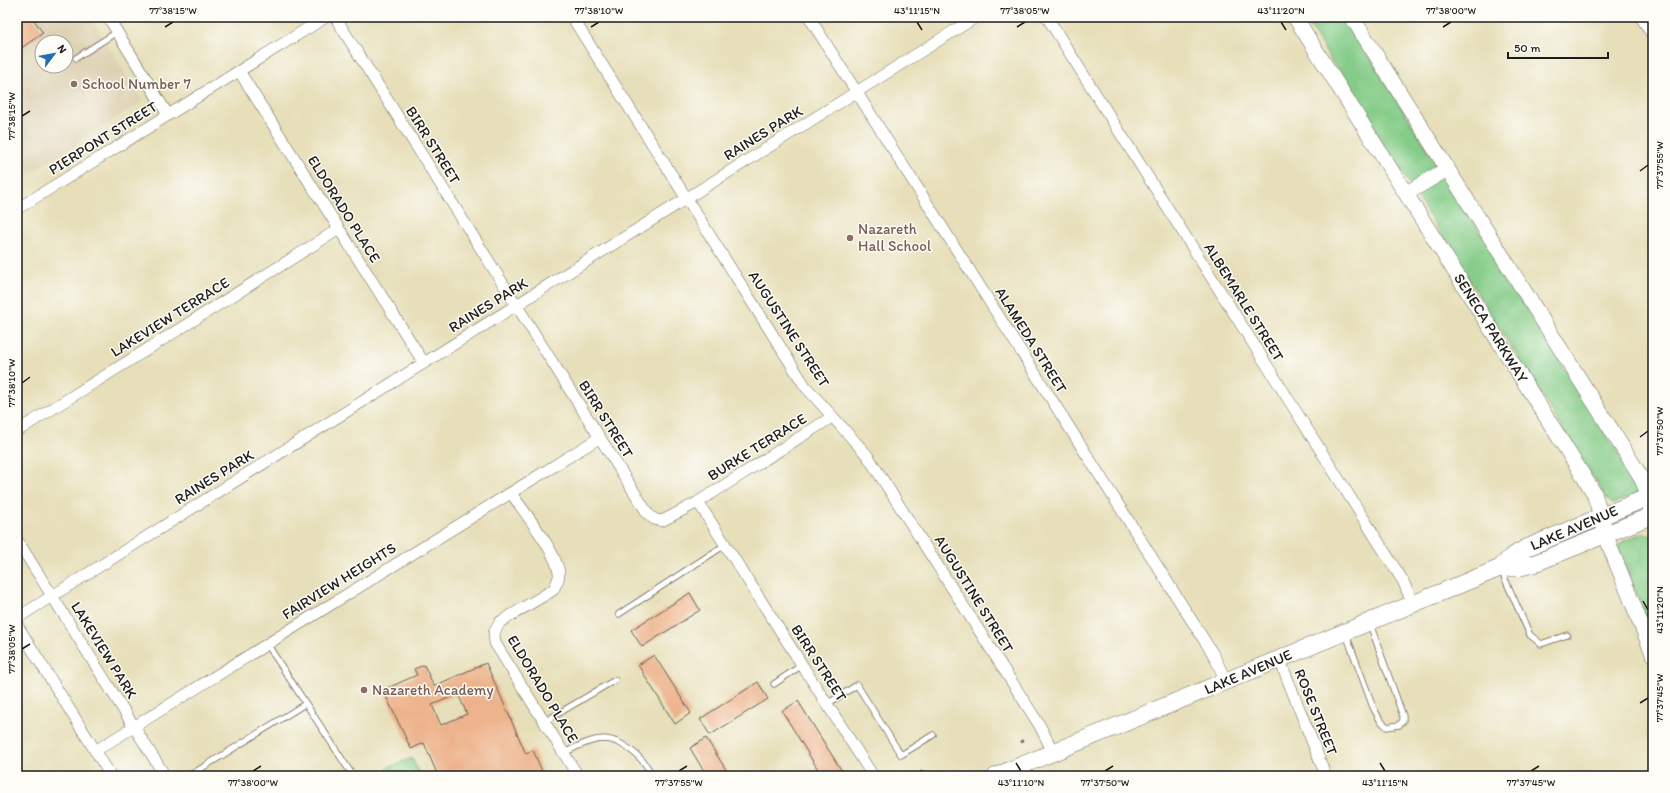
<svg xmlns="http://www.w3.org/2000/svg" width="1670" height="793" font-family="Itim,sans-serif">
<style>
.built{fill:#ded2b4;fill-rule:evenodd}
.green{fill:#85cc88;stroke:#507452}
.building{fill:#edb38c;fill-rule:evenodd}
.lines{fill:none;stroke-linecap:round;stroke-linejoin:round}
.lane-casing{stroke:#636053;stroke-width:7}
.street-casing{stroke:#636053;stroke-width:12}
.secondary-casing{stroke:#636053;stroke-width:16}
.primary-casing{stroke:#636053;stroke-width:18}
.path{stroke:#636053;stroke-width:2.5;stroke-dasharray:3 3;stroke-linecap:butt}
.lane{stroke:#fff;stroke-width:5.5}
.street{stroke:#fff;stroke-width:11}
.secondary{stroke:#fff;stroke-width:15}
.primary{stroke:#fff;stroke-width:17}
.ticks{fill:none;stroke:#1c1c1c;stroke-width:1.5}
.education-dot{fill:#8d6e63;stroke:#fdfcf7;stroke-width:1.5}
.labels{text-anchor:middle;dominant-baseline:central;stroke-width:3;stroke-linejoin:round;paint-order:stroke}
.education-label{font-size:15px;fill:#785e54;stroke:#fdfcf7;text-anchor:start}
.street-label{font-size:15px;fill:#1c1c1c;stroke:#fdfcf7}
.neatline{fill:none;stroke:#1c1c1c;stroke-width:1.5}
.ticks-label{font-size:10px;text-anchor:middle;fill:#1c1c1c}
</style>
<rect width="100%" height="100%" fill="#fdfcf7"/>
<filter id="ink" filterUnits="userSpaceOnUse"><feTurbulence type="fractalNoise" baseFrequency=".025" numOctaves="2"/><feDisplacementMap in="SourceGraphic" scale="8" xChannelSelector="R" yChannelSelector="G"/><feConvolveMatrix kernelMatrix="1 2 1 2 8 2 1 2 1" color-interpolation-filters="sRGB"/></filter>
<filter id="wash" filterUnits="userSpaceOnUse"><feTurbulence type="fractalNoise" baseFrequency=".012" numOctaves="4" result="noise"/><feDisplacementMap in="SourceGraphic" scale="16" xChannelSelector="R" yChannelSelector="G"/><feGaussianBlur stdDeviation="0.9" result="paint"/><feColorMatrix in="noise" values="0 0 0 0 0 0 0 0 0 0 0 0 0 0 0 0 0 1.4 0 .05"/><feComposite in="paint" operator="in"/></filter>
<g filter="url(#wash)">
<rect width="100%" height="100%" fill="#e7dfb9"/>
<!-- built -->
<path class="built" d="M17,17H90L143,102L17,181ZM42,42H66V66H42Z"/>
<!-- green -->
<path class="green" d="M1304,17H1345L1639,487L1638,493L1612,504L1607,499Z
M1642,533L1649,534L1653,540V635L1618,547L1622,542Z
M412,758L420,776H390L387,768Z"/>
<g id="blocks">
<!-- building -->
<path class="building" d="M17,17H32L43,33L17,51Z
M690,593L700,610L642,647L631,630Z
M654,655L691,713L675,724L638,665Z
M486,663L526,754L533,750L544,776H438L424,743L411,749L383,690L417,675L414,669L424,665L434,686ZM458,694L467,714L441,725L432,705Z
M758,682L768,699L710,735L700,719Z
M798,701L845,776H822L782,711Z
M706,738L730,776H707L690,748Z"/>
</g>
</g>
<g filter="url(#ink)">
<use href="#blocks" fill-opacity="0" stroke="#636053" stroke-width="1"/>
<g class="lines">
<!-- lane casing -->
<g class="lane-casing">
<path id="lane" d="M76,58L117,32
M1501,570L1530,635L1541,644L1567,635
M619,614L725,545
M1346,634L1373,707L1380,720L1387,727L1399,725L1403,721V716L1370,624
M267,644L353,776
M774,684L802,665
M827,704L857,685L901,755L933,735
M544,722L615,680
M564,753C576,747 591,739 605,739C623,740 646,760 652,776
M189,776L305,704"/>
</g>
<!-- street casing -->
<g class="street-casing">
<path id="street" d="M108,17L168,115
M335,17L648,514L654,519L662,521L698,502L832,417
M572,17L805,386L867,455L1040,726L1053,752
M809,17L1213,654L1226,681
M1047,17L1403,581L1413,604
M1641,17L1653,36
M239,71L424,363
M17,209L326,17
M17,431L339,229
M511,493C524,512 556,551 559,573C560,579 556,584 553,590L500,622L494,633L495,643L578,776
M698,502L873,776
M17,540L165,776
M17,618L976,17
M17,625L111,776
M1279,658L1326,776
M95,751L599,438
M1647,776L1653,774"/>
</g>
<!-- secondary casing -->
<g class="secondary-casing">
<path id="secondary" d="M1295,17L1594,493L1610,547L1653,654
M1352,17L1641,477L1646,489L1653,520
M1407,193L1447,169"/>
</g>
<!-- primary casing -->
<g class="primary-casing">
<path id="primary" d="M1500,568H1517L1533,564L1653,515
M996,776L1500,568L1511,557L1526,548L1653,495"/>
</g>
<!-- path -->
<path class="path" d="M1021,740L1024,745
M921,771L923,776"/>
<!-- lane -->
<use href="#lane" class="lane"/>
<!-- street -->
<use href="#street" class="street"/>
<!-- secondary -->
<use href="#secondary" class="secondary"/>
<!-- primary -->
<use href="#primary" class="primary"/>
</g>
</g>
<!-- ticks -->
<path class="ticks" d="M917,22L922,30M1281,22L1286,30M165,27L173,22M591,27L599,22M1017,27L1025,22M1443,27L1451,22M22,116L30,111M1640,171L1648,165M22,383L30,377M1640,437L1648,431M1643,601L1648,610M22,649L30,644M1640,703L1648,698M1016,763L1021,771M1380,763L1385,771M253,771L261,766M679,771L687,766M1105,771L1113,766M1531,771L1539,766"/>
<!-- markers -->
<g class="education-dot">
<circle cx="74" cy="84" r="4"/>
<circle cx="850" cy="238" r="4"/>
<circle cx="364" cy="690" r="4"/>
</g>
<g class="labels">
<!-- education labels -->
<g class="education-label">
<text x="82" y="84">School Number 7</text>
<text x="858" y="229">Nazareth<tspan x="858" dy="17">Hall School</tspan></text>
<text x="372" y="690">Nazareth Academy</text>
</g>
<!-- street labels -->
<g class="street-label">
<text transform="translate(763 133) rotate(-32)">RAINES PARK</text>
<text transform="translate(103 138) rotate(-32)">PIERPONT STREET</text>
<text transform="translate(433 145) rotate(58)">BIRR STREET</text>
<text transform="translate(344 209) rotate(58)">ELDORADO PLACE</text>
<text transform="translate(1244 302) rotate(58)">ALBEMARLE STREET</text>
<text transform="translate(488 305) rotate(-32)">RAINES PARK</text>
<text transform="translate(170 317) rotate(-32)">LAKEVIEW TERRACE</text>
<text transform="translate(1491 328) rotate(58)">SENECA PARKWAY</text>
<text transform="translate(789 329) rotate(57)">AUGUSTINE STREET</text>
<text transform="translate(1031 340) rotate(58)">ALAMEDA STREET</text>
<text transform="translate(606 419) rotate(58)">BIRR STREET</text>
<text transform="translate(757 447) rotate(-32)">BURKE TERRACE</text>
<text transform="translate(214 477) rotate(-32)">RAINES PARK</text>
<text transform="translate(1574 528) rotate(-23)">LAKE AVENUE</text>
<text transform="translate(339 581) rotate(-32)">FAIRVIEW HEIGHTS</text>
<text transform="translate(974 594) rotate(58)">AUGUSTINE STREET</text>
<text transform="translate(104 650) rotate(58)">LAKEVIEW PARK</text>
<text transform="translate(819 663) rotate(57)">BIRR STREET</text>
<text transform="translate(1248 672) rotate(-23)">LAKE AVENUE</text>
<text transform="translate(543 689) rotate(59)">ELDORADO PLACE</text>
<text transform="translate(1316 712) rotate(68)">ROSE STREET</text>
</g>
</g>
<!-- margin -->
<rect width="1670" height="793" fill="none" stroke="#fdfcf7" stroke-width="44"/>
<!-- north arrow -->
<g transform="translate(54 54) rotate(58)"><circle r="19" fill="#fdfcf7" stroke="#a3a29f"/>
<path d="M0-3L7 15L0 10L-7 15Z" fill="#1f6fb2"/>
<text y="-6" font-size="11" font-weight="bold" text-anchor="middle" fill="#1c1c1c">N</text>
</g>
<!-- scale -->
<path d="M1508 52v6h100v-6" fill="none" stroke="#1c1c1c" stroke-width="2"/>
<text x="1514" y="52" font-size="12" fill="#1c1c1c" stroke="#fdfcf7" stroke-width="3" paint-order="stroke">50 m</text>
<rect x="22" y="22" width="1626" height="749" class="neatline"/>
<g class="ticks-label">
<text x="173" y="14">77°38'15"W</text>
<text x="599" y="14">77°38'10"W</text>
<text x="917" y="14">43°11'15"N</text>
<text x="1025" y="14">77°38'05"W</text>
<text x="1281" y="14">43°11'20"N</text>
<text x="1451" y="14">77°38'00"W</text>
<text transform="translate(11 116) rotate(-90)" y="4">77°38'15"W</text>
<text transform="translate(1659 165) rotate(-90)" y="4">77°37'55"W</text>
<text transform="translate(11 383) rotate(-90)" y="4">77°38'10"W</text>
<text transform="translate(1659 431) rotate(-90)" y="4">77°37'50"W</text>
<text transform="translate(1659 610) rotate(-90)" y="4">43°11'20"N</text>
<text transform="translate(11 649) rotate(-90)" y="4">77°38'05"W</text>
<text transform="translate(1659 698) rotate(-90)" y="4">77°37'45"W</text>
<text x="253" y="786">77°38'00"W</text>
<text x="679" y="786">77°37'55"W</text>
<text x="1021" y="786">43°11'10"N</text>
<text x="1105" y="786">77°37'50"W</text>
<text x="1385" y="786">43°11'15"N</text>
<text x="1531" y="786">77°37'45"W</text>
</g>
</svg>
